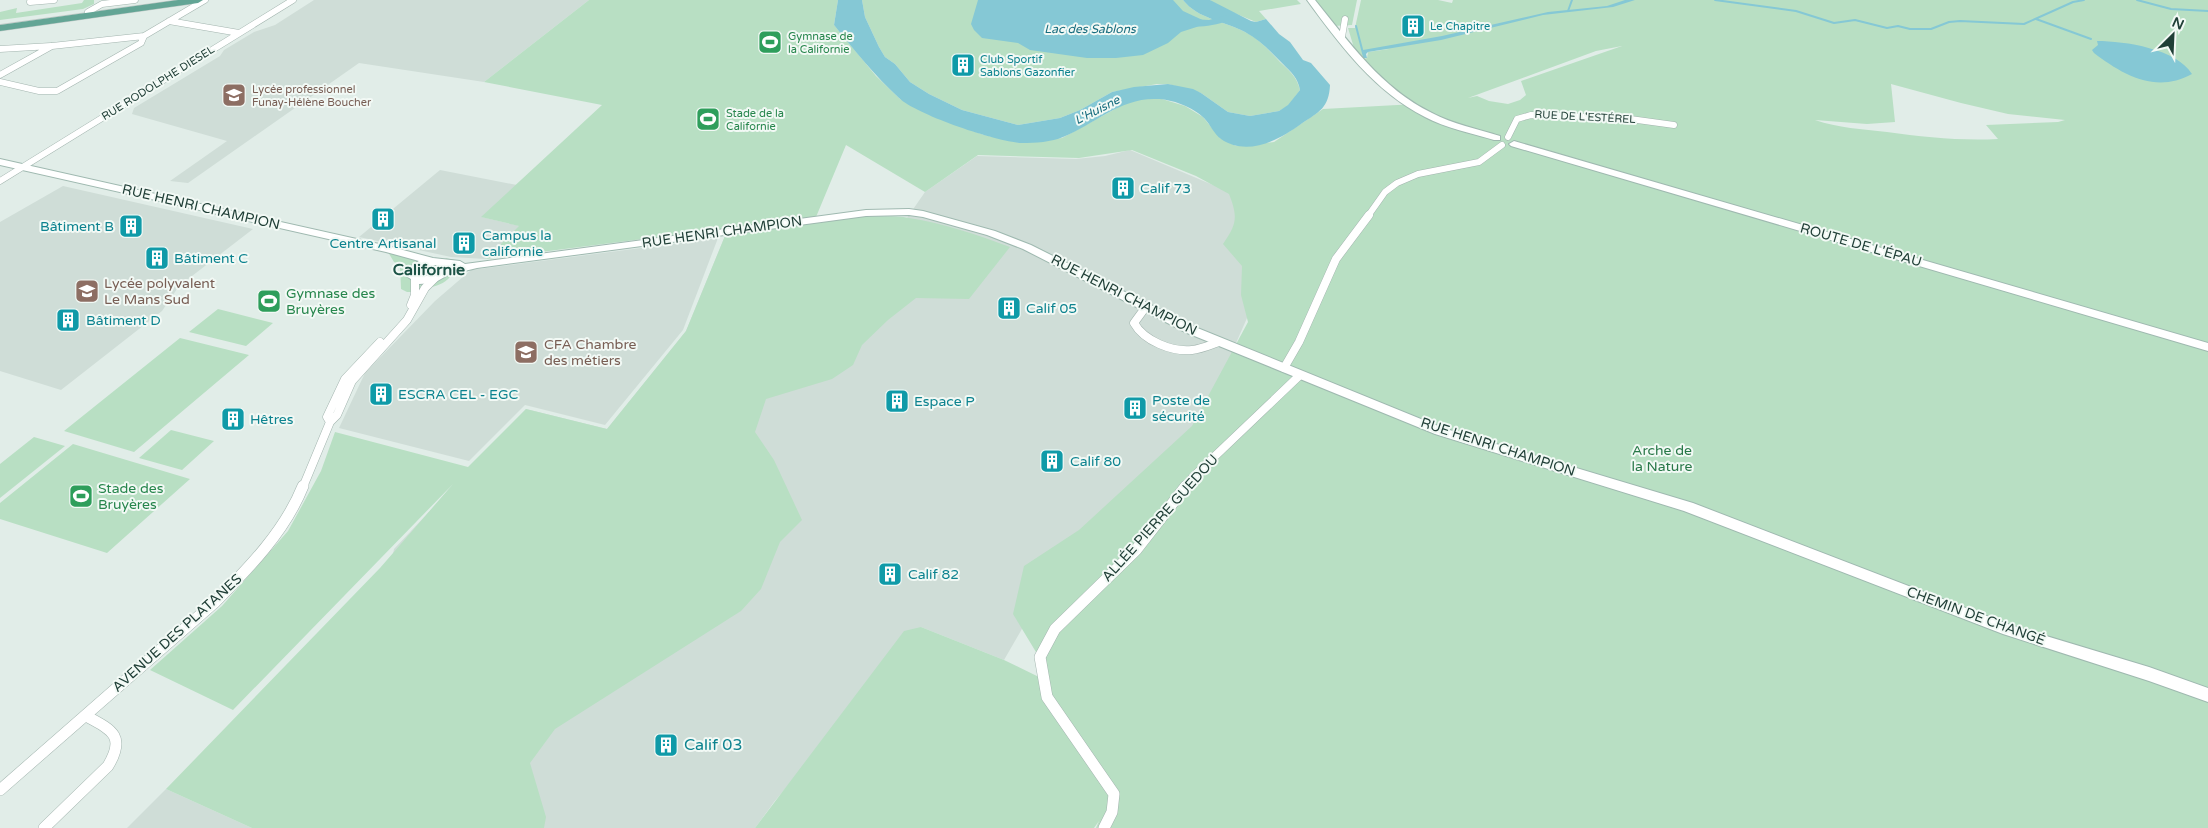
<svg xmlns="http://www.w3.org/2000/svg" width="2208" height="828" font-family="'Varela Round',sans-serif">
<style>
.built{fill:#cfddd7}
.green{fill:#b8dfc3;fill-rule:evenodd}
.water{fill:#85c8d5}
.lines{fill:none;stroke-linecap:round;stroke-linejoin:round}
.stream{stroke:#85c8d5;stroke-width:2}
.river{fill:#85c8d5;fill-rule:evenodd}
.street-far2-casing{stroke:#a3b5af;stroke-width:7}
.street-far1-casing{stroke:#a3b5af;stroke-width:9}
.street-casing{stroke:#a3b5af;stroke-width:12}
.secondary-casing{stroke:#9fb9b0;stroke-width:2}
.primary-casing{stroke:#c1c9c7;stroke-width:1}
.street-far2{stroke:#fff;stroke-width:6}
.street-far1{stroke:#fff;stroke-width:8}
.street{stroke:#fff;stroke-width:11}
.secondary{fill:#fff;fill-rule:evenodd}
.primary{fill:#63a595;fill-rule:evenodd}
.labels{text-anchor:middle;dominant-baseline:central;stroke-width:4;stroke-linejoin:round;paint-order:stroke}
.far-culture-label{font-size:11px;fill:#0d838f;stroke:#f2f9f5;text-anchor:start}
.far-leisure-label{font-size:11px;fill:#27864d;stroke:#f2f9f5;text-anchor:start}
.far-street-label{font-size:11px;fill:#203f37;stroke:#f2f9f5}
.far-education-label{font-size:11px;fill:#785e54;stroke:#f2f9f5;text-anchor:start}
.far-water-label{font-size:12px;font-style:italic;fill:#166c7e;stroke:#f2f9f5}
.culture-label{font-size:14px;fill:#0d838f;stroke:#f2f9f5;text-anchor:start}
.street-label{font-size:14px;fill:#203f37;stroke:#f2f9f5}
.education-label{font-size:14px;fill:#785e54;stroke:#f2f9f5;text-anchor:start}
.leisure-label{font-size:14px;fill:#27864d;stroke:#f2f9f5;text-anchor:start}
.park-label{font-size:14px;fill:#287848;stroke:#f2f9f5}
.quarter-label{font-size:16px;font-weight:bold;fill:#1b5245;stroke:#f2f9f5}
.near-culture-label{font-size:16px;fill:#0d838f;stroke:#f2f9f5;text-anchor:start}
</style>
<rect width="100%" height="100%" fill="#e1ede8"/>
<!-- built -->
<path class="built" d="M314,0H589L484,82L359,63L188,183L170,181L227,141L132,114L134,108L220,56L224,50L254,32L275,25Z
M1130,150L1232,193L1248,266L1251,309L1236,343V352L1199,430L1037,603L1004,660L921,627L774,802L755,828H338L394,549L526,409L607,429L686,331L727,231L855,217L907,218L925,192L977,156L1076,159L1105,156Z
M440,170L517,185L482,217L520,226L486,259L451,257L359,237Z
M63,186L253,229L179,286L162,311L61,390L0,371V222Z
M718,238L683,330L605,425L525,405L469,461L339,428L365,373L435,301L471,270Z
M166,789L252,828H127Z"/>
<!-- green -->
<path class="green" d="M84,0H94V4L83,9L0,20V12L17,8L16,13L82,3Z
M589,0H838L834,25L876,76L900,99L935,117L984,135L1021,143L1062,138L1126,103L1141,98L1162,99L1185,106L1203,117L1220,138L1236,146L1274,142L1323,109L1416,104L1395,91L1363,59L1367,58L1368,52L1389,49L1364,51V57L1361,58L1354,48L1348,28H1355L1361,0H1438L1452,3L1453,0H2208V828H1096L1099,821L1094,828H755L904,631L921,627L1004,660L1043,679L1039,657L1013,614L1024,566L1079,530L1192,426L1248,322L1241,295L1242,266L1223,244C1237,224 1238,217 1229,194L1196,176L1132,150L1079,158L978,155L925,192L846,145L816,217L486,259L519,226L481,217L602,105L484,82ZM1622,46L1521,81L1526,95L1520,100L1508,104L1489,101L1477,96L1468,98L1596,51ZM1891,84L1961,103L2008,114L2065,120L2058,122L1986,125L1998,139C1960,141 1924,137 1887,132C1862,129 1838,128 1815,120L1867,124L1895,122Z
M862,0H1183C1198,19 1224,21 1245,32C1259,39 1269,50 1280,62C1289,70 1297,77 1300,90L1288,106L1279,111L1250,116L1228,112L1201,93L1168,84H1157L1112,92L1080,110L1060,118L1018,125L962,110L929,94L910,82L895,64L885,57L879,47L865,17Z
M1210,0H1297L1301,4L1259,11L1266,19L1256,22L1215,5Z
M1311,0H1357L1352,25L1333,26Z
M855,217C872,217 892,215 909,218C944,223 977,235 1010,247L969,299L916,298L888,320L862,345L853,365L832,379L766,399L755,432L774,460L802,520L780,542L761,589L741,611L555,729L530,763L546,817L544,828H252L166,789L380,568L453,484L233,710L150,670L222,606L288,531L321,471L335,432L468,467L526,409L607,429L686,331L727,231Z
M388,252L431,261L412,273L430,280L450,263L445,258L459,261C452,283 437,288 416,289V292H407L401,289L400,265L394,262Z
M218,309L273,323L246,346L189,332Z
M180,338L249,355L134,452L64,431Z
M171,430L214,441L182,470L139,458Z
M34,437L65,446L0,498V464Z
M73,444L190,479L107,553L0,519V503Z"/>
<!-- water -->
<path class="water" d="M838,0H862L865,17L879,47L885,57L895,64L910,82L929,94L962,110L1018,125L1060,118L1080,110L1112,92L1134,87L1168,84L1193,89L1201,93L1228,112L1250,116L1279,111L1288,105L1300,90C1298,78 1291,72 1283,64C1271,52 1260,40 1245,32C1224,21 1198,19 1183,0H1210L1251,21L1256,22L1266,19L1279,34L1290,42L1303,60L1311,63L1330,85C1329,108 1319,112 1301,124C1279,140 1247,157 1221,139C1214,134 1210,124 1204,118C1193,107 1172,99 1156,99C1120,98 1095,124 1063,137C1052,142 1035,143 1022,143C997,142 917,115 899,98C875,76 855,51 834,25Z
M978,0H1173L1183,11L1209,23L1181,32L1168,43L1143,55L1116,58H1087L1030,50L1018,43L982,38L974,30L971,24Z
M1625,0H1635L1613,7L1543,15L1441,40L1368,52L1366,54L1367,58H1361L1364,57L1363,50L1442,36L1548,12L1607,6Z
M2097,41C2125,41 2177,49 2192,74C2156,94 2123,75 2094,53L2092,50L2098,45Z"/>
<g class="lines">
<!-- stream -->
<path class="stream" d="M1715,0L1796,11L1834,23L1855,20L1887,28L1898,26L1910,29H1931L1949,22L1960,21L2024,24L2073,2L2084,0
M2137,0L2171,9L2208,11
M1568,11L1572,0
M2036,19L2091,39
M1356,26L1364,57"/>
<!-- river -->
<path class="river" d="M1227,15L1232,18L1231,20C1218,24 1196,31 1185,22L1190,19L1209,20Z"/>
<!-- street-far2 casing -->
<g class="street-far2-casing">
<path id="street-far2" d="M30,2L54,0
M88,12L102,4L135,0
M169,21L239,33
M1342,37L1345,19
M0,49L51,46
M0,75L52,46L144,36L205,0
M0,82L39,91H57L141,43L144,36
M1508,137L1517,119L1531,115L1623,118L1674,125
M0,181L293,0
M1368,216L1385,192L1397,183L1418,174L1479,162L1502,145"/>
</g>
<!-- street-far1 casing -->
<g class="street-far1-casing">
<path id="street-far1" d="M411,305L415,295V279
M1145,308L1134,323C1144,341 1172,352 1192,350C1202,349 1210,345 1219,342
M1284,368L1299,342L1336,259L1369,215
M330,422L327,417L345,379L380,342
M303,487L330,422L337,415L352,381L407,320L425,288L434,279
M1185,487L1192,478L1300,375"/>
</g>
<!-- street casing -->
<g class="street-casing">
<path id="street" d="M0,790L215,602C249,568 285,531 303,486
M44,828L108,766C126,736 112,730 86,716
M1104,828L1112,812L1114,794L1047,697L1040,657L1055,629L1136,550L1186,486"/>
</g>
<!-- secondary casing -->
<g class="secondary-casing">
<path id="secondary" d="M1307,0H1315C1349,42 1382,89 1432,113C1452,124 1478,129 1500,136V140H1494C1471,133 1445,128 1425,117C1375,92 1339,44 1307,0Z
M1514,141L2208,343V351L1511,146L1509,144Z
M0,159L388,246L433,258L460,261L465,264L866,210L909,209L923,211L995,231L1031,245L1195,327L1443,428L1693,503L2010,625L2149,667L2208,688V702L2149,681L2003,634L1684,511L1435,434L1187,333L1023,249L987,235L923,217L909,215L866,216L477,268L448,275L434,283L419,284L406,276L411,266L419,261L386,252L0,165ZM431,265H439V270L431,276L418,275L420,270Z"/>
</g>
<!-- primary casing -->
<g class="primary-casing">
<path id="primary" d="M178,0H203L198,3L0,31V25Z"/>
</g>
<!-- street-far2 -->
<use href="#street-far2" class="street-far2"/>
<!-- street-far1 -->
<use href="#street-far1" class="street-far1"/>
<!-- street -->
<use href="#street" class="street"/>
<!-- secondary -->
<use href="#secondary" class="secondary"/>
<!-- primary -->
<use href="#primary" class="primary"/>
</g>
<!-- icons -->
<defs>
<g id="building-square" transform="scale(1.25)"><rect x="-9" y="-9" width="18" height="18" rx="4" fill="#0f9aa8" stroke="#f2f9f5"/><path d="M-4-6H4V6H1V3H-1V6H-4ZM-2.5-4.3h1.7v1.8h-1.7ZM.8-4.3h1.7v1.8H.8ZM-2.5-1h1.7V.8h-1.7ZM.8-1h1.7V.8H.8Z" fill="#fff"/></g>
<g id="stadium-square" transform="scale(1.25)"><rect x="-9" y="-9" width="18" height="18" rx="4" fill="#2e9e5b" stroke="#f2f9f5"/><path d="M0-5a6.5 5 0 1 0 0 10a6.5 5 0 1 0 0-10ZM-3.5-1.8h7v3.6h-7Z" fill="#fff"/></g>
<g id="school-square" transform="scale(1.25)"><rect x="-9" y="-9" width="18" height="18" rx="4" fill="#8d6e63" stroke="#f2f9f5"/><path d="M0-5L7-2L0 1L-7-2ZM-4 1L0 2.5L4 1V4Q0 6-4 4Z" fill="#fff"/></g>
</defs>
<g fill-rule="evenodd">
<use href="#building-square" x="1413" y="26"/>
<use href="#stadium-square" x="770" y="42"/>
<use href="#building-square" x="963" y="65"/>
<use href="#school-square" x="234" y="95"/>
<use href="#stadium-square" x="708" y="119"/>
<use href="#building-square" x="1123" y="188"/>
<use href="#building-square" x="383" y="219"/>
<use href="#building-square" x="131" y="226"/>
<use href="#building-square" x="464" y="243"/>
<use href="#building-square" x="157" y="258"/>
<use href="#school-square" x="87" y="291"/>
<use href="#stadium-square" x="269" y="301"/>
<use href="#building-square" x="1009" y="308"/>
<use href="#building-square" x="68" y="320"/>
<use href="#school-square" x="526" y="352"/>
<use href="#building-square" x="381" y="394"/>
<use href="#building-square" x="897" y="401"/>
<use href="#building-square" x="1135" y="408"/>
<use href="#building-square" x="233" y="419"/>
<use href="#building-square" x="1052" y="461"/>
<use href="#stadium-square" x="81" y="496"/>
<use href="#building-square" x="890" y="574"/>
<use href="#building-square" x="666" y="745"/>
</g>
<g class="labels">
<!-- far-culture labels -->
<g class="far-culture-label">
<text x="1430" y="26">Le Chapitre</text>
<text x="980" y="59">Club Sportif<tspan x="980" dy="13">Sablons Gazonfier</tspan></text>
</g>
<!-- far-leisure labels -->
<g class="far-leisure-label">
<text x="788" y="36">Gymnase de<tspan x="788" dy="13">la Californie</tspan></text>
<text x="726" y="113">Stade de la<tspan x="726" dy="13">Californie</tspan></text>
</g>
<!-- far-street labels -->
<g class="far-street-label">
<text transform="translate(158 83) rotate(-32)">RUE RODOLPHE DIESEL</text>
<text transform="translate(1585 117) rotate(3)">RUE DE L'ESTÉREL</text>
</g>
<!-- far-education labels -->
<g class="far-education-label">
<text x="252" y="89">Lycée professionnel<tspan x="252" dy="13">Funay-Hélène Boucher</tspan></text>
</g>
<!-- far-water labels -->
<g class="far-water-label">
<text x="1090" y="29">Lac des Sablons</text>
<text transform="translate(1097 110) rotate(-27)">L'Huisne</text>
</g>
<!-- culture labels -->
<g class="culture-label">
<text x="1140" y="188">Calif 73</text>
<text x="114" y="226" text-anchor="end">Bâtiment B</text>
<text x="482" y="235">Campus la<tspan x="482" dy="16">californie</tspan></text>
<text x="383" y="243" text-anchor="middle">Centre Artisanal</text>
<text x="174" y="258">Bâtiment C</text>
<text x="1026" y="308">Calif 05</text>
<text x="86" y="320">Bâtiment D</text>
<text x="398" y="394">ESCRA CEL - EGC</text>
<text x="1152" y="400">Poste de<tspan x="1152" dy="16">sécurité</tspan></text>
<text x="914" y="401">Espace P</text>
<text x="250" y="419">Hêtres</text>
<text x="1070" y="461">Calif 80</text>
<text x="908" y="574">Calif 82</text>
</g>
<!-- street labels -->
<g class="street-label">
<text transform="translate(201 207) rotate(13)">RUE HENRI CHAMPION</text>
<text transform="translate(722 232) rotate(-8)">RUE HENRI CHAMPION</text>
<text transform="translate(1861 245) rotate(16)">ROUTE DE L'ÉPAU</text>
<text transform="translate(1124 295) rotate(27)">RUE HENRI CHAMPION</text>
<text transform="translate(1498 447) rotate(18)">RUE HENRI CHAMPION</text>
<text transform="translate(1160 518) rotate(-48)">ALLÉE PIERRE GUEDOU</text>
<text transform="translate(1976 616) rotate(20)">CHEMIN DE CHANGÉ</text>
<text transform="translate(177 633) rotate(-42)">AVENUE DES PLATANES</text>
</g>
<!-- education labels -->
<g class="education-label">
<text x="104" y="283">Lycée polyvalent<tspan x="104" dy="16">Le Mans Sud</tspan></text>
<text x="544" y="344">CFA Chambre<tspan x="544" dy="16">des métiers</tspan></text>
</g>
<!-- leisure labels -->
<g class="leisure-label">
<text x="286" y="293">Gymnase des<tspan x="286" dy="16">Bruyères</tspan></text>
<text x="98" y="488">Stade des<tspan x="98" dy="16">Bruyères</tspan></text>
</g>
<!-- park labels -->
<g class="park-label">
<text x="1662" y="450">Arche de<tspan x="1662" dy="16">la Nature</tspan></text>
</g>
<!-- quarter labels -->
<g class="quarter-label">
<text x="429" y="270">Californie</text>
</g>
<!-- near-culture labels -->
<g class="near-culture-label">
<text x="684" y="745">Calif 03</text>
</g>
</g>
<!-- north arrow -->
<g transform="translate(2173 35) rotate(24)" stroke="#f2f9f5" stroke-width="4" paint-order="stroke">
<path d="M0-4L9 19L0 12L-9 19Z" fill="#203f37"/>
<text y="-8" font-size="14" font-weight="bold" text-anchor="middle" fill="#203f37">N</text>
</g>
</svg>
